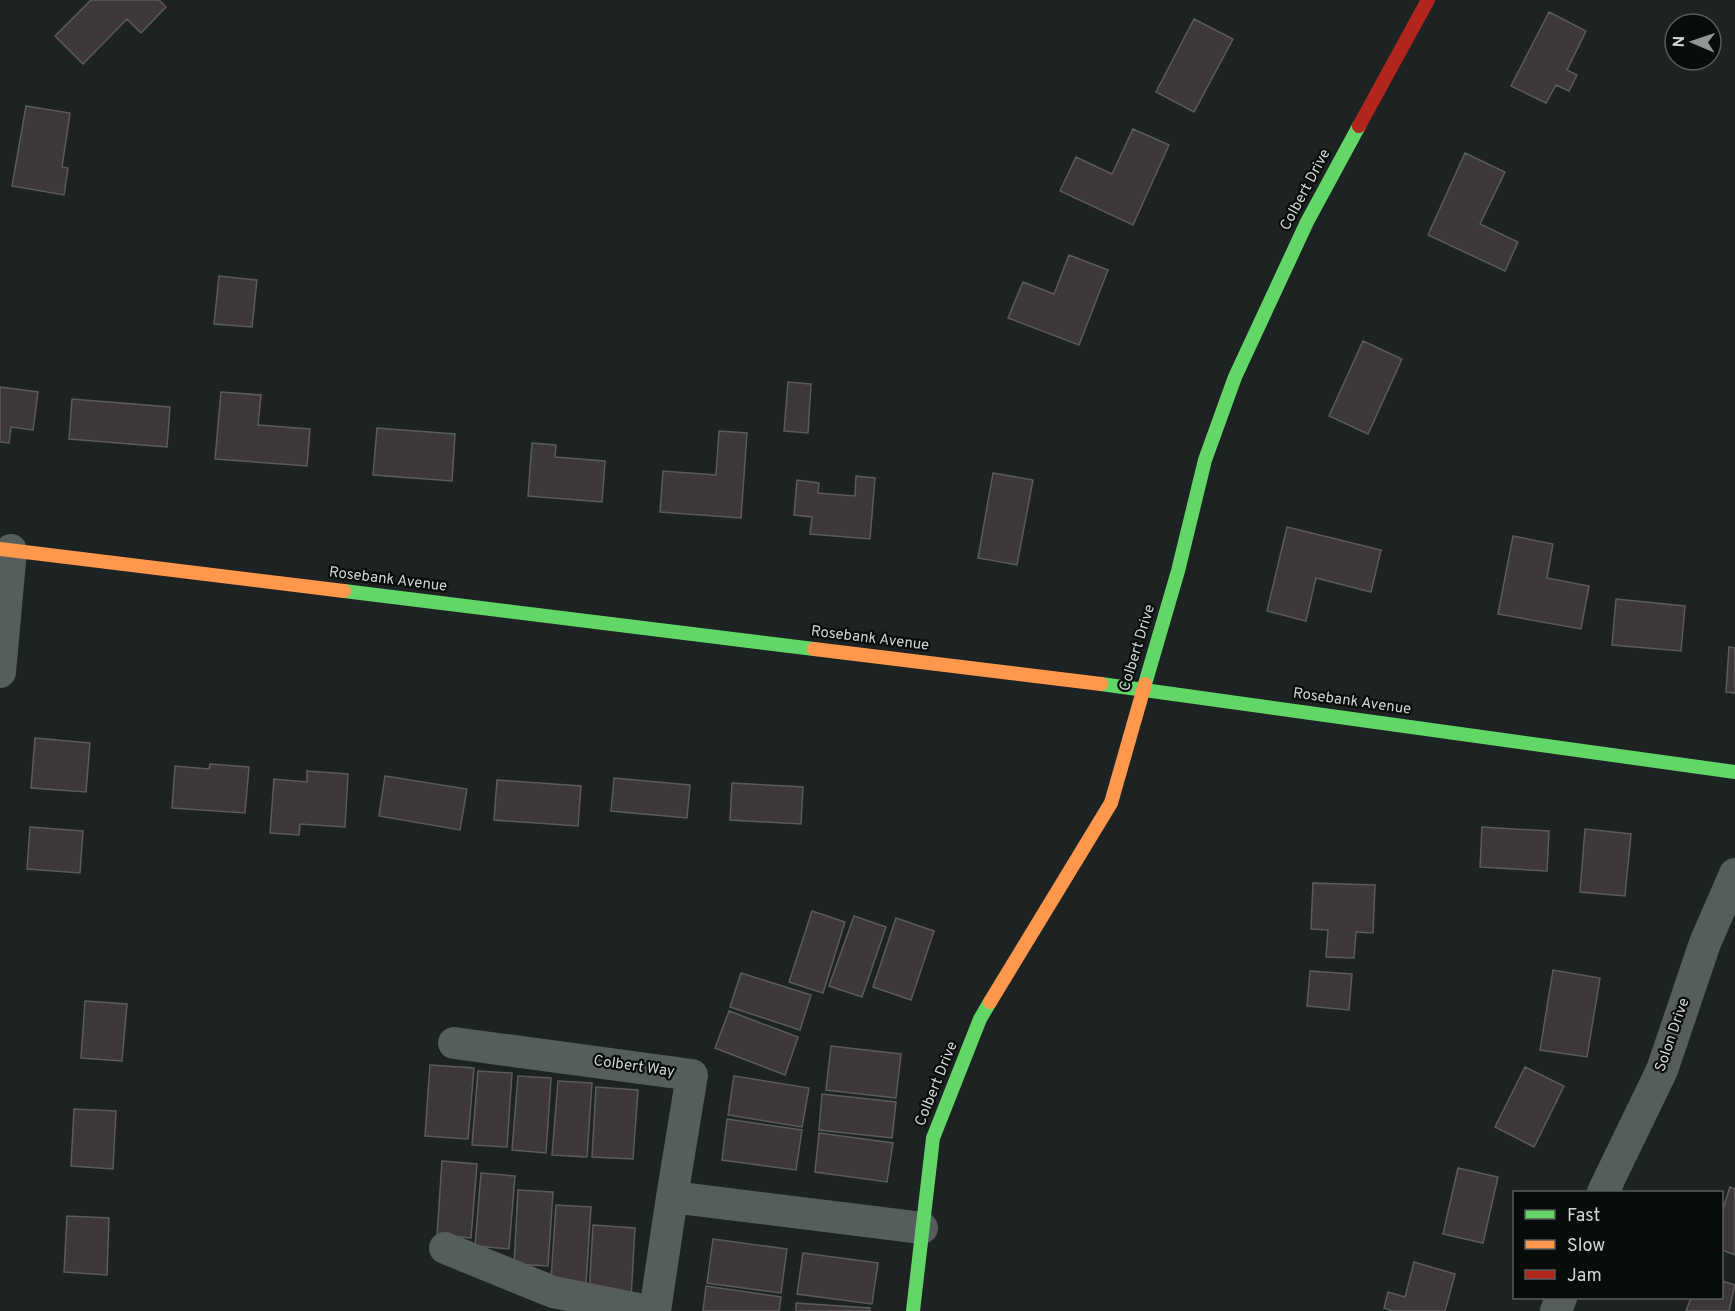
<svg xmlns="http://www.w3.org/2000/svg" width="1735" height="1311" font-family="Overpass,sans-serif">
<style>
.building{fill:#3d373b;stroke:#5b5b5c;stroke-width:1.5}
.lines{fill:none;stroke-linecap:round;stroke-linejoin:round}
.street{stroke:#565e5d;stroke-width:32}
.fast{stroke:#63d668;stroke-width:14}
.slow{stroke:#ff974d;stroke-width:14}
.jam{stroke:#b3261e;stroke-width:14}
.labels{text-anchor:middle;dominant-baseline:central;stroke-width:4.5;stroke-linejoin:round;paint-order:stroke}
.street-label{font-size:15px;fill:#cfd6d4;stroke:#080d0c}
</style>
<rect width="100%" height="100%" fill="#1d2222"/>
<!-- building -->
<path class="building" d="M91,0H159L166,7L141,33L127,19L83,64L55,36Z
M1549,12L1586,31L1567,70L1577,75L1569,91L1556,85L1546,103L1511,86Z
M1194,19L1233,39L1194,112L1156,92Z
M26,106L70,113L62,167L68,168L64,195L12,186Z
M1133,129L1169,145L1133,225L1060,191L1076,157L1112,174Z
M1465,153L1505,172L1480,224L1518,242L1505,271L1428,235Z
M1069,255L1108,270L1079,345L1008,318L1023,282L1054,294Z
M219,276L257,280L252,327L214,324Z
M1363,341L1402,359L1368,434L1329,416Z
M788,382L811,384L808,433L784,431Z
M0,387L38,392L33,430L11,427L9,443L0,442Z
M221,392L261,395L258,425L310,429L307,466L215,459Z
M72,399L170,407L167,447L69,439Z
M377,428L455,434L452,481L373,475Z
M719,431L747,433L741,518L660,512L663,471L716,475Z
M532,443L556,445L555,457L605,461L602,502L528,496Z
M993,473L1033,480L1017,565L978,558Z
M856,476L875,478L870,539L810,534L812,517L794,515L797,480L819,483L818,493L855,496Z
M1287,527L1381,550L1371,592L1316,578L1306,621L1267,611Z
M1513,536L1553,544L1547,578L1589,586L1581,629L1498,614Z
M1616,599L1685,606L1681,651L1612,645Z
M1729,647L1735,648V693L1726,692Z
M35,738L90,743L86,792L31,788Z
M210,764L249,767L245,813L172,808L175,766L209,769Z
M307,771L348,774L345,827L300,824L299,835L270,833L274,779L307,782Z
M385,776L467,789L460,830L379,816Z
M614,778L690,785L687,818L611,811Z
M497,780L581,786L578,826L494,820Z
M732,783L803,787L801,824L730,820Z
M30,827L83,831L80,873L27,869Z
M1482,827L1549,831L1547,871L1480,867Z
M1585,829L1631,834L1625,896L1580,892Z
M1313,883L1375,885L1373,933L1356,932L1354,958L1326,957L1328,930L1311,929Z
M812,911L845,922L823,993L789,982Z
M854,916L886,927L862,997L829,986Z
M896,918L934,931L911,1000L873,987Z
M1553,970L1600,978L1587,1057L1540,1050Z
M1310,971L1352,974L1349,1010L1307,1006Z
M741,973L811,995L800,1030L730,1007Z
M85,1001L127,1004L122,1061L81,1058Z
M729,1011L798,1037L785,1075L715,1048Z
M831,1046L901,1054L896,1098L826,1090Z
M430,1065L474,1068L468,1139L425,1136Z
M1525,1067L1564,1086L1534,1147L1495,1127Z
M478,1071L512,1073L507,1147L472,1145Z
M518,1076L551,1078L546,1153L512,1150Z
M734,1076L809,1088L802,1127L728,1115Z
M558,1081L592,1083L587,1157L552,1155Z
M596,1087L638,1090L633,1159L592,1157Z
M822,1094L896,1102L892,1138L819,1130Z
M74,1109L116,1111L113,1169L71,1166Z
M727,1119L802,1130L796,1170L722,1160Z
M819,1133L893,1143L887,1182L815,1172Z
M442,1161L477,1164L471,1238L437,1235Z
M1458,1168L1498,1177L1483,1243L1443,1234Z
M481,1173L515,1176L509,1249L475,1246Z
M1730,1187L1735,1189V1255L1722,1250V1212Z
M518,1190L553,1192L548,1266L514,1264Z
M556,1205L591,1207L586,1283L551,1280Z
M67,1216L109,1218L107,1275L64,1272Z
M593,1225L635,1228L631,1299L589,1296Z
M713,1239L787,1249L781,1293L707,1283Z
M803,1253L878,1263L872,1304L797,1294Z
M1414,1262L1455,1274L1445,1311H1393L1384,1308L1388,1292L1405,1297Z
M1722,1281L1735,1285L1729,1311H1686L1691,1298H1722Z
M706,1286L781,1297L779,1311H703Z
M796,1303L870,1308V1311H796Z"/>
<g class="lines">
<!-- street -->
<path class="street" d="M0,672L11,550
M454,1043L692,1075L672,1197
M1603,1192L1662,1070L1705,943L1735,874
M445,1248L553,1292L648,1311
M655,1311L672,1197L922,1228
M1556,1311L1561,1298"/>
<!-- fast -->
<path class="fast" d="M344,591L814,649
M1101,684L1735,772
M1145,684L1178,571L1205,460L1235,377L1307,222L1359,126
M913,1311L933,1138L980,1019L990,1002"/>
<!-- slow -->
<path class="slow" d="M0,549L344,591
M814,649L1101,684
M990,1002L1111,803L1145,684"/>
<!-- jam -->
<path class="jam" d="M1359,126L1428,0"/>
</g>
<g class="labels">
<!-- street labels -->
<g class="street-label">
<text transform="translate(1306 190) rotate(-62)">Colbert Drive</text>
<text transform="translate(388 580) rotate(7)">Rosebank Avenue</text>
<text transform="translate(870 639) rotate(7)">Rosebank Avenue</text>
<text transform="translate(1138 648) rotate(-73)">Colbert Drive</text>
<text transform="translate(1352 702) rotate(8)">Rosebank Avenue</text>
<text transform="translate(1673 1035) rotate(-71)">Solon Drive</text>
<text transform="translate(634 1067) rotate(8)">Colbert Way</text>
<text transform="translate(937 1084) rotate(-68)">Colbert Drive</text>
</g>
</g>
<!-- legend -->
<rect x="1513" y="1191" width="210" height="108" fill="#080d0c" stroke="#585d5c" stroke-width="1.5"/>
<rect x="1525" y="1210" width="30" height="9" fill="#63d668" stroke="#585d5c" stroke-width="1.5"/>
<text x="1567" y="1221" font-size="18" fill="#cfd6d4">Fast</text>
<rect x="1525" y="1240" width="30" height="9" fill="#ff974d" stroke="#585d5c" stroke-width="1.5"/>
<text x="1567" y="1251" font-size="18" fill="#cfd6d4">Slow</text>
<rect x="1525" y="1270" width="30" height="9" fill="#b3261e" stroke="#585d5c" stroke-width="1.5"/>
<text x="1567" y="1281" font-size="18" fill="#cfd6d4">Jam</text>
<!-- north arrow -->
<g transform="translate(1693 42) rotate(272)"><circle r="28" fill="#080d0c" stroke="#585d5c" stroke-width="1.5"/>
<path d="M0-4.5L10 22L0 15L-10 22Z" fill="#919796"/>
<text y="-9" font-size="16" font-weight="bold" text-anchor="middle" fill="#cfd6d4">N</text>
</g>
</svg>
